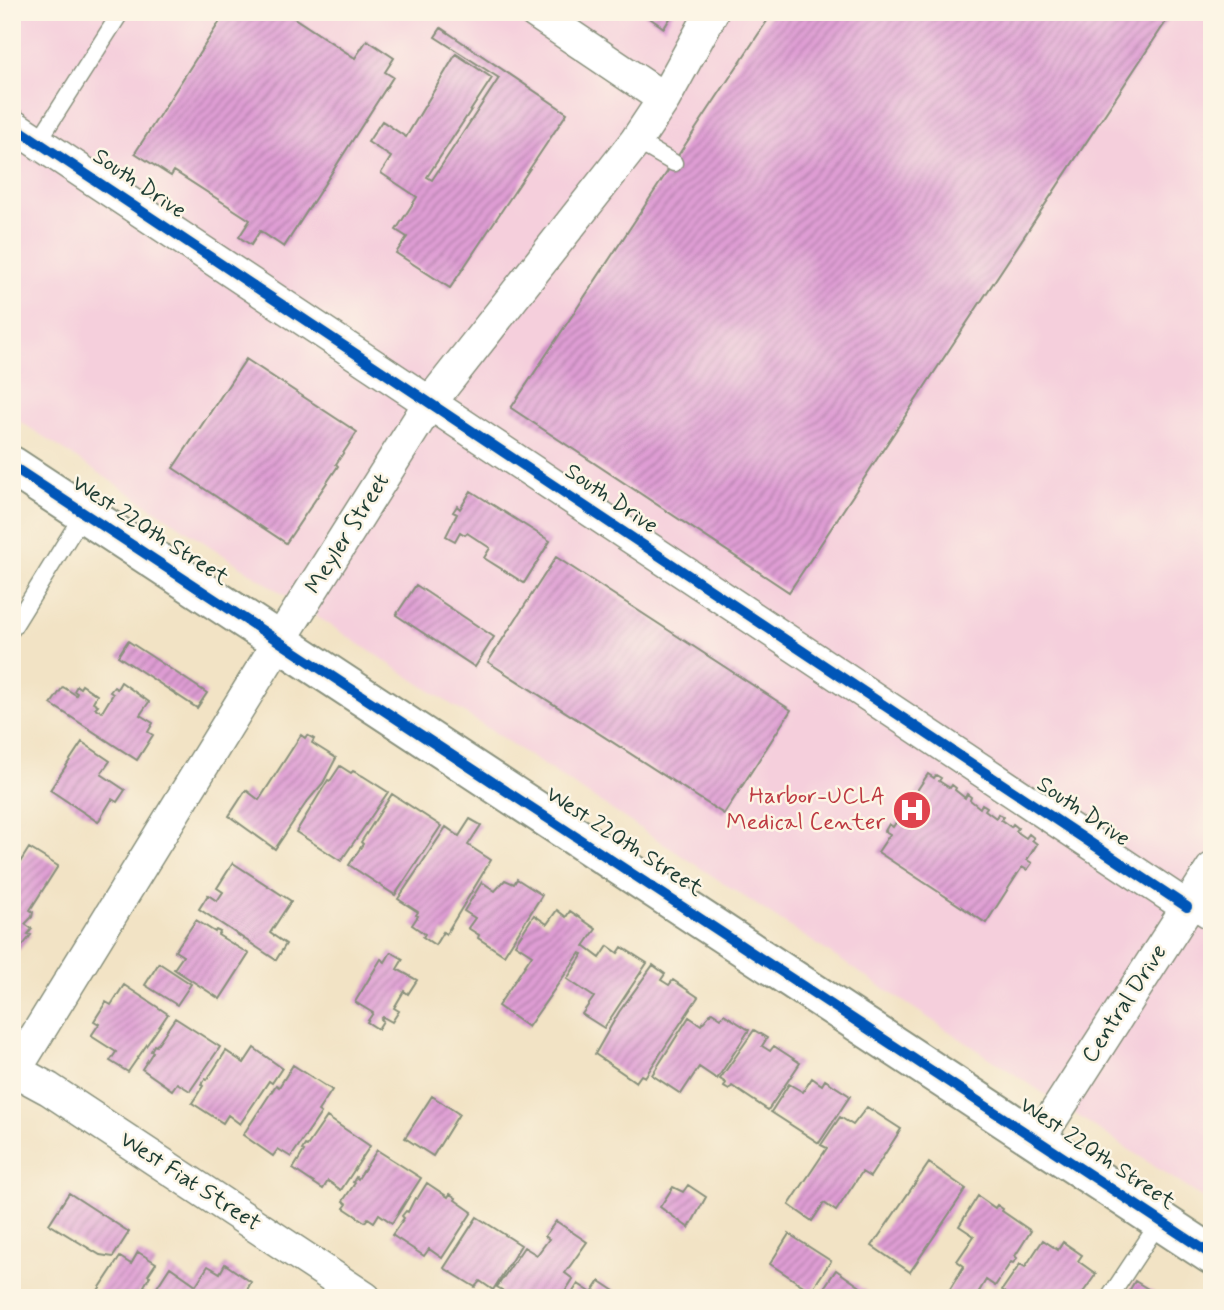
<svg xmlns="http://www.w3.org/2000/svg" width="1224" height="1310" font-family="Mynerve,sans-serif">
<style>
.built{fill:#f5cfdc}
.building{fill:url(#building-hatch)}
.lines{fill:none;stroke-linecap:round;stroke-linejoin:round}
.service-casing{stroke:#88907c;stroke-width:19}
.minor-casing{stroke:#88907c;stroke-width:35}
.tertiary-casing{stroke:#88907c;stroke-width:42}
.service{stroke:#fff;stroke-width:16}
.minor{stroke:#fff;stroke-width:32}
.tertiary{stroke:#fff;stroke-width:38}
.cycleway-casing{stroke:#fcf5e5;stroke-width:15}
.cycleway{stroke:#0057b8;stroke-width:10}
.labels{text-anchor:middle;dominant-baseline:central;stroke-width:5;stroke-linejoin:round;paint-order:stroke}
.street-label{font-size:23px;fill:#1f3d34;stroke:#fcf5e5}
.health-label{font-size:23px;fill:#be3a42;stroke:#fcf5e5;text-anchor:end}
</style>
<defs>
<pattern id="building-hatch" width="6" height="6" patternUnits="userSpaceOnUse" patternTransform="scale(1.75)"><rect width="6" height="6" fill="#df9dd4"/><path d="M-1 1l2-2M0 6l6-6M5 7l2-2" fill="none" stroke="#b481ad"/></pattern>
</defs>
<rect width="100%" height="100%" fill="#fcf5e5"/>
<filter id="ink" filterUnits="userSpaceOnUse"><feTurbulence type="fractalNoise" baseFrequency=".0143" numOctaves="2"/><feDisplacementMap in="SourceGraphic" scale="14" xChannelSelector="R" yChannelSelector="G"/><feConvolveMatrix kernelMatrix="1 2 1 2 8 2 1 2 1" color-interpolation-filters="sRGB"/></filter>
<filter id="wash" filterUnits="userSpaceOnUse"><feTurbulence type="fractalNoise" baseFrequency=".00686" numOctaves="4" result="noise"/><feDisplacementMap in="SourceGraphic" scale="28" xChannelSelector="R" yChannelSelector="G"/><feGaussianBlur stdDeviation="1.57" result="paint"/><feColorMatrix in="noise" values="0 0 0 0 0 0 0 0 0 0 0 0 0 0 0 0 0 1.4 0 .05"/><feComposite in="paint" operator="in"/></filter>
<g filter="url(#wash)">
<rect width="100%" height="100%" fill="#f2e3c5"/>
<!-- built -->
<path class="built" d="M12,12H1212V1204L12,416Z"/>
<g id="blocks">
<!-- building -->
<path class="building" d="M226,12H285L355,58L367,40L394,58L385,72L393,77L284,247L260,231L251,245L239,237L250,220L174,171L171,176L135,153Z
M641,12H674L664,28Z
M773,12H1168L1171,14L789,592L511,408Z
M441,28L567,113L450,288L396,253L407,237L396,230L417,197L381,173L391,157L368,142L382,121L406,137L456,54L492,78L427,177L432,180L499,78L435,37Z
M246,359L357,432L336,464L338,466L286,543L173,468Z
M471,491L550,541L524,583L484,558L490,548L467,533L465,535L460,532L455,541L446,536L457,514L453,512L457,506L460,509Z
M556,557L791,710L724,814L488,662Z
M416,585L494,637L475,667L396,615Z
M128,641L207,693L197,708L118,656Z
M121,682L149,702L140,715L153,723L148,732L153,735L137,760L51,704L63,687L76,695L77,693L74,691L77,686L80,688L82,685L97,695L93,702L98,705L95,708L102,712L113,694L110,692L114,687L117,689Z
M301,735L305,738L307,735L314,739L312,743L336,758L323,783L306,803L275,849L229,816L246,790L259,800Z
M82,742L110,761L101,774L125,790L117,802L112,799L98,822L50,790Z
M340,766L351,773L353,771L363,776L388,792L341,861L296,832L328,780L330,781Z
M928,774L934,778L936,775L941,778L939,781L950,788L952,785L956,788L955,790L965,798L967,794L971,797L970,800L980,808L982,804L987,807L985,810L996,818L998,814L1003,817L1001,820L1011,827L1013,824L1018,828L1016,831L1026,838L1029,834L1034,838L1032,840L1037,844L1027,860L1032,863L1027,870L1022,867L986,923L878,852L890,834L885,831L889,824L893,827Z
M392,794L441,826L395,895L349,865L363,844L361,842Z
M470,819L481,825L468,845L491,860L446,934L443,932L435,945L423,937L425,934L412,925L418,916L416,915L418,912L398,899L446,827L459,836Z
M29,848L58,866L30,910L33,912L32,917L25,924L32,929L28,934L31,935L12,959V875Z
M233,863L291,901L270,933L286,944L276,960L199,909L208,895L217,901L223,892L217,888Z
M517,879L542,895L504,955L478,938L479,935L468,928L475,918L464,911L482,882L495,891L505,880L514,884Z
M557,910L566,917L570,911L596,929L584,946L600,958L608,946L618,953L622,947L647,963L604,1028L582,1014L594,997L567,979L583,954L580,953L528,1027L498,1006L532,955L515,944L534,915L547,924Z
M196,920L215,932L216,930L220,932L218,935L249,954L220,999L174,969L183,956L175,951Z
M391,952L403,959L397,969L417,980L408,994L404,991L394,1008L399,1011L392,1022L383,1017L381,1019L383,1021L378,1029L367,1022L373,1013L355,1002L381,959L385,962Z
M159,963L191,984L177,1005L145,985Z
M653,965L665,974L661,980L669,985L673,980L698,997L645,1077L641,1075L636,1082L595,1054L619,1012Z
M124,985L168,1014L128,1072L110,1061L116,1052L91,1036L99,1024L94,1021L106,1002L111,1005Z
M712,1012L721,1018L724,1014L749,1030L717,1079L699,1067L681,1094L652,1075L689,1017L701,1025Z
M175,1018L220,1047L190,1091L177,1083L172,1090L142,1069L153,1052L151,1051L154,1045L156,1046Z
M754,1030L767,1038L762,1046L770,1051L774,1046L800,1063L768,1110L732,1086L729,1090L724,1087L726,1083L720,1079Z
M254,1048L282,1068L272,1083L269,1081L240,1124L228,1115L223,1123L192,1103L203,1086L201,1084L205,1079L207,1080L226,1051L244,1063Z
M293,1065L332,1090L318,1111L321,1113L291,1157L278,1149L273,1156L243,1135L276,1085L279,1087Z
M812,1078L822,1085L825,1080L850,1096L819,1143L771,1112L789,1084L803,1092Z
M432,1096L459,1114L433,1156L405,1138Z
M867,1107L901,1129L870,1177L862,1172L836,1211L824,1203L812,1221L789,1205L827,1148L821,1145L840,1117L853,1125Z
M327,1117L370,1146L341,1190L328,1181L323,1189L293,1169L304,1151L302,1150L305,1145L307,1146Z
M377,1150L421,1178L392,1223L379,1214L374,1222L368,1218L365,1222L344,1208L347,1204L343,1201L355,1183L353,1182L356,1177L358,1179Z
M929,1163L966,1189L910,1272L872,1246Z
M427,1183L448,1197L450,1194L456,1198L455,1200L472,1212L442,1258L429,1249L424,1256L392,1235L404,1218L402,1216L406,1211L408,1212L415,1198L417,1199Z
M688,1185L706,1197L689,1228L660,1207L673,1187L683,1192Z
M69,1193L129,1232L113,1257L100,1255L49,1224Z
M978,1196L995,1208L997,1205L1003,1209L1002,1211L1031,1231L1015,1256L1017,1258L1013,1263L1011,1262L995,1286L986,1280L975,1298H953L947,1294L964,1266L957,1261L974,1236L959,1226Z
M477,1217L521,1245L493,1290L480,1281L475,1287L444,1268Z
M556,1221L587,1242L565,1273L573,1279L561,1298H496L502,1290L497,1287L524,1247L537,1255L549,1239L545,1236Z
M789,1234L831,1261L811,1291L770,1264Z
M1043,1240L1058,1250L1063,1242L1082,1255L1078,1261L1096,1274L1079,1298H1014L1002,1290L1020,1264L1025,1267Z
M138,1252L156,1263L148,1275L150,1276L144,1286L146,1287L143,1292L141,1290L136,1298H93L120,1257L131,1264Z
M225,1264L251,1282L243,1298H150L170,1267L196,1285L208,1266L220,1273Z
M836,1270L872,1295L871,1298H817Z
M600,1281L615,1291L611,1298H569L578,1284L592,1293Z
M1135,1281L1153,1292L1158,1298H1125Z"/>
</g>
</g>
<g filter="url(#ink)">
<use href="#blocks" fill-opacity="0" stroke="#88907c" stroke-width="2"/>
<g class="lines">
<!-- service casing -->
<g class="service-casing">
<path id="service" d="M636,141L674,163
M38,142L121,12
M12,629L84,513
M1187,907L1212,923
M1109,1298L1160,1221"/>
</g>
<!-- minor casing -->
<g class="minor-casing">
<path id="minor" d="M535,12L664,99
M12,125L1187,907
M12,1069L49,1089L365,1298
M12,1075L280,640L429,404L636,141L664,99L712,12
M1038,1140L1212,869"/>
</g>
<!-- tertiary casing -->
<g class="tertiary-casing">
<path id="tertiary" d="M12,466L1212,1255"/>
</g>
<!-- service -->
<use href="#service" class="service"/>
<!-- minor -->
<use href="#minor" class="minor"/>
<!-- tertiary -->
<use href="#tertiary" class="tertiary"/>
<!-- cycleway casing -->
<g class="cycleway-casing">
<path id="cycleway" d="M12,125L1187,907
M12,466L1212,1255"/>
</g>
<!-- cycleway -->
<use href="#cycleway" class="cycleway"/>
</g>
</g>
<!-- icons -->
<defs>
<g id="hospital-disc" transform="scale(2.0125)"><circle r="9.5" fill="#e0444e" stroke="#fcf5e5"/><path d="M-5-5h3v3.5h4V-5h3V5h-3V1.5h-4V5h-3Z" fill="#fff"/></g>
</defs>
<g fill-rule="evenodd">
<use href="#hospital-disc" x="912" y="810"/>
</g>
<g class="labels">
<!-- street labels -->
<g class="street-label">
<text transform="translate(139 184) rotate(34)">South Drive</text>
<text transform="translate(611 499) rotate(34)">South Drive</text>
<text transform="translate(150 531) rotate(33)">West 220th Street</text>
<text transform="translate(348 534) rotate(-58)">Meyler Street</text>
<text transform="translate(1083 812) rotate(34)">South Drive</text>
<text transform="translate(624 842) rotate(33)">West 220th Street</text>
<text transform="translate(1125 1004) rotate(-57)">Central Drive</text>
<text transform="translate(1097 1154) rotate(34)">West 220th Street</text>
<text transform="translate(190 1182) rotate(33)">West Fiat Street</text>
</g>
<!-- health labels -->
<g class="health-label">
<text x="885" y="797">Harbor-UCLA<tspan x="885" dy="26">Medical Center</tspan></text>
</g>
</g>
<!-- margin -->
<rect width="1224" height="1310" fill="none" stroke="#fcf5e5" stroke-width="42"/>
</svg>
